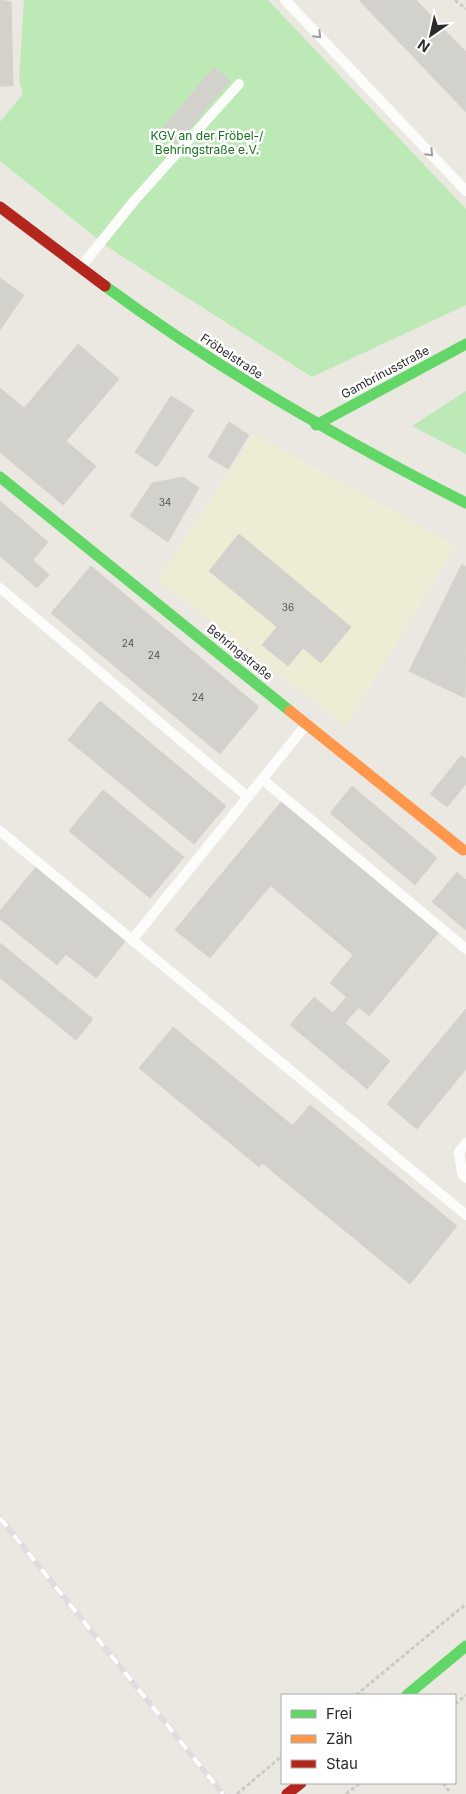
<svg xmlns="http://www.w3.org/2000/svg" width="466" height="1794" font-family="Inter,sans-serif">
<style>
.education{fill:#eeecd4}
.green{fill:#bde9b6}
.building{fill:#d2d1cb;stroke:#d5d3cc}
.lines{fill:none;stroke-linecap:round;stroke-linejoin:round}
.path{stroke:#cbcac9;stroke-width:3;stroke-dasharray:4 2.5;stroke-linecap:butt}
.lane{stroke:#fcfcfa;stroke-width:10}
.fast{stroke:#63d668;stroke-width:11}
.slow{stroke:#ff974d;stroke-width:11}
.jam{stroke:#b3261e;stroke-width:11}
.rail-casing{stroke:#dedddf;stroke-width:5.5}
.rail{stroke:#fff;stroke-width:4;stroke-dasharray:11;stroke-linecap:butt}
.oneway{stroke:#9e9e9d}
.labels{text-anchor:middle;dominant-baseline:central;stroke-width:5;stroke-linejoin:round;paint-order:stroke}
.number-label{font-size:10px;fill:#565554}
.park-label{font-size:12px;fill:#146f1a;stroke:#fff}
.street-label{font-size:12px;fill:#2b2b2b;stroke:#fff}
</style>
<rect width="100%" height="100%" fill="#eae8e0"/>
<!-- education -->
<path class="education" d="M254,434L456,546L346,726L157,580Z"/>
<!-- green -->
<path class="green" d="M24,0H268L466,209V305L312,377L109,248L0,161V122L23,94L19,81Z
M466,391V454L412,426Z"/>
<!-- building -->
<path class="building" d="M0,0L11,2L13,86H0Z
M359,0H416L466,52V112Z
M214,67L230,81L176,145L160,131Z
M0,278L24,295L0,330Z
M78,344L119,379L33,480L0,452V437Z
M0,388L24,408L0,437Z
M171,396L194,410L157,467L135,452Z
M229,422L249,435L228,469L208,457Z
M66,441L96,466L63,505L33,480Z
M183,477L199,488L168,542L130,516L152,483Z
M0,501L48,542L33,560L49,575L37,588L0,556Z
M239,534L351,627L321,663L303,648L288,666L262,645L277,627L209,571Z
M462,564L466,567L465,698L409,671Z
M91,566L259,707L220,754L51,613Z
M100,701L226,806L194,844L68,740Z
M461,756L466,759V784L447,807L430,794Z
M352,786L437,858L415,885L330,813Z
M103,790L184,857L150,898L69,831Z
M282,801L317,830L210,958L175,930Z
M317,830L439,932L369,1016L330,983L353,955L271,886Z
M37,866L127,939L96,978L66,954L57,965L0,919V911Z
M457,872L466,880V930L432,902Z
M0,943L93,1019L76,1040L0,978Z
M314,997L390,1061L367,1089L290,1025Z
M346,997L359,1007L345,1023L333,1013Z
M466,1009V1069L417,1129L387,1104Z
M173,1027L293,1126L259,1167L139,1068Z
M310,1105L457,1226L410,1284L262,1163Z"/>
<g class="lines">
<!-- path -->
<path class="path" d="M455,0L466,9
M356,1695L466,1604
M455,1704L466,1695
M443,1783L449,1791
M237,1794L282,1756
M346,1794L360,1783"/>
<!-- lane -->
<path class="lane" d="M285,0L466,191
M80,268L134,201L239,84
M0,588L248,797
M262,779L466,949
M0,831L466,1215
M132,940L306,725
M466,1143L459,1152L462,1174L466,1178"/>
<!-- fast -->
<path class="fast" d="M105,286C219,370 340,439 466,503
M316,425L466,344
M0,477L290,711
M407,1695L466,1646"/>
<!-- slow -->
<path class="slow" d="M290,711L463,850"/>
<!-- jam -->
<path class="jam" d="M0,207L105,286
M287,1794L301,1783"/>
<!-- rail casing -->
<g class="rail-casing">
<path id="rail" d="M0,1518L223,1794"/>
</g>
<!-- rail -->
<use href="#rail" class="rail"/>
</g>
<!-- one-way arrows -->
<defs><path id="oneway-chevron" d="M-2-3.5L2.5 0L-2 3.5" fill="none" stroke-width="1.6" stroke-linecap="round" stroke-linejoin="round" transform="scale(1.25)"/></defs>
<g class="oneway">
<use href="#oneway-chevron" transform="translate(318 35) rotate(46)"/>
<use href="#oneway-chevron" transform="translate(430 153) rotate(46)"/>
</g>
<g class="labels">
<!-- number labels -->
<g class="number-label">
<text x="165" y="502">34</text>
<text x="288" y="607">36</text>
<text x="128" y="643">24</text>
<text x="154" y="655">24</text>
<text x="198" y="697">24</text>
</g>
<!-- park labels -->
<g class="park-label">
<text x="207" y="135">KGV an der Fröbel-/<tspan x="207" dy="14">Behringstraße e.V.</tspan></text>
</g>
<!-- street labels -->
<g class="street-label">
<text transform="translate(232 356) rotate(33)">Fröbelstraße</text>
<text transform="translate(385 372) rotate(-28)">Gambrinusstraße</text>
<text transform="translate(240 652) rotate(39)">Behringstraße</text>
</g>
</g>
<!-- legend -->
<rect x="281" y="1694" width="175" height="90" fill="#ffffff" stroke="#aaaaaa"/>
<rect x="291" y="1710" width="25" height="8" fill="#63d668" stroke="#aaaaaa"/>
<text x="326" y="1719" font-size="15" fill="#2b2b2b">Frei</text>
<rect x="291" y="1735" width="25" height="8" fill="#ff974d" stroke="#aaaaaa"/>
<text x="326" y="1744" font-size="15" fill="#2b2b2b">Zäh</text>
<rect x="291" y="1760" width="25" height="8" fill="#b3261e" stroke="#aaaaaa"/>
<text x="326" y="1769" font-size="15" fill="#2b2b2b">Stau</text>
<!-- north arrow -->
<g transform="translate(431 35) rotate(214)" stroke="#ffffff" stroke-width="4" paint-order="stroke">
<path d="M0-4L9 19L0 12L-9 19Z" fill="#2b2b2b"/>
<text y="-8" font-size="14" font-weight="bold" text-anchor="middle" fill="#2b2b2b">N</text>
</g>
</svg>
